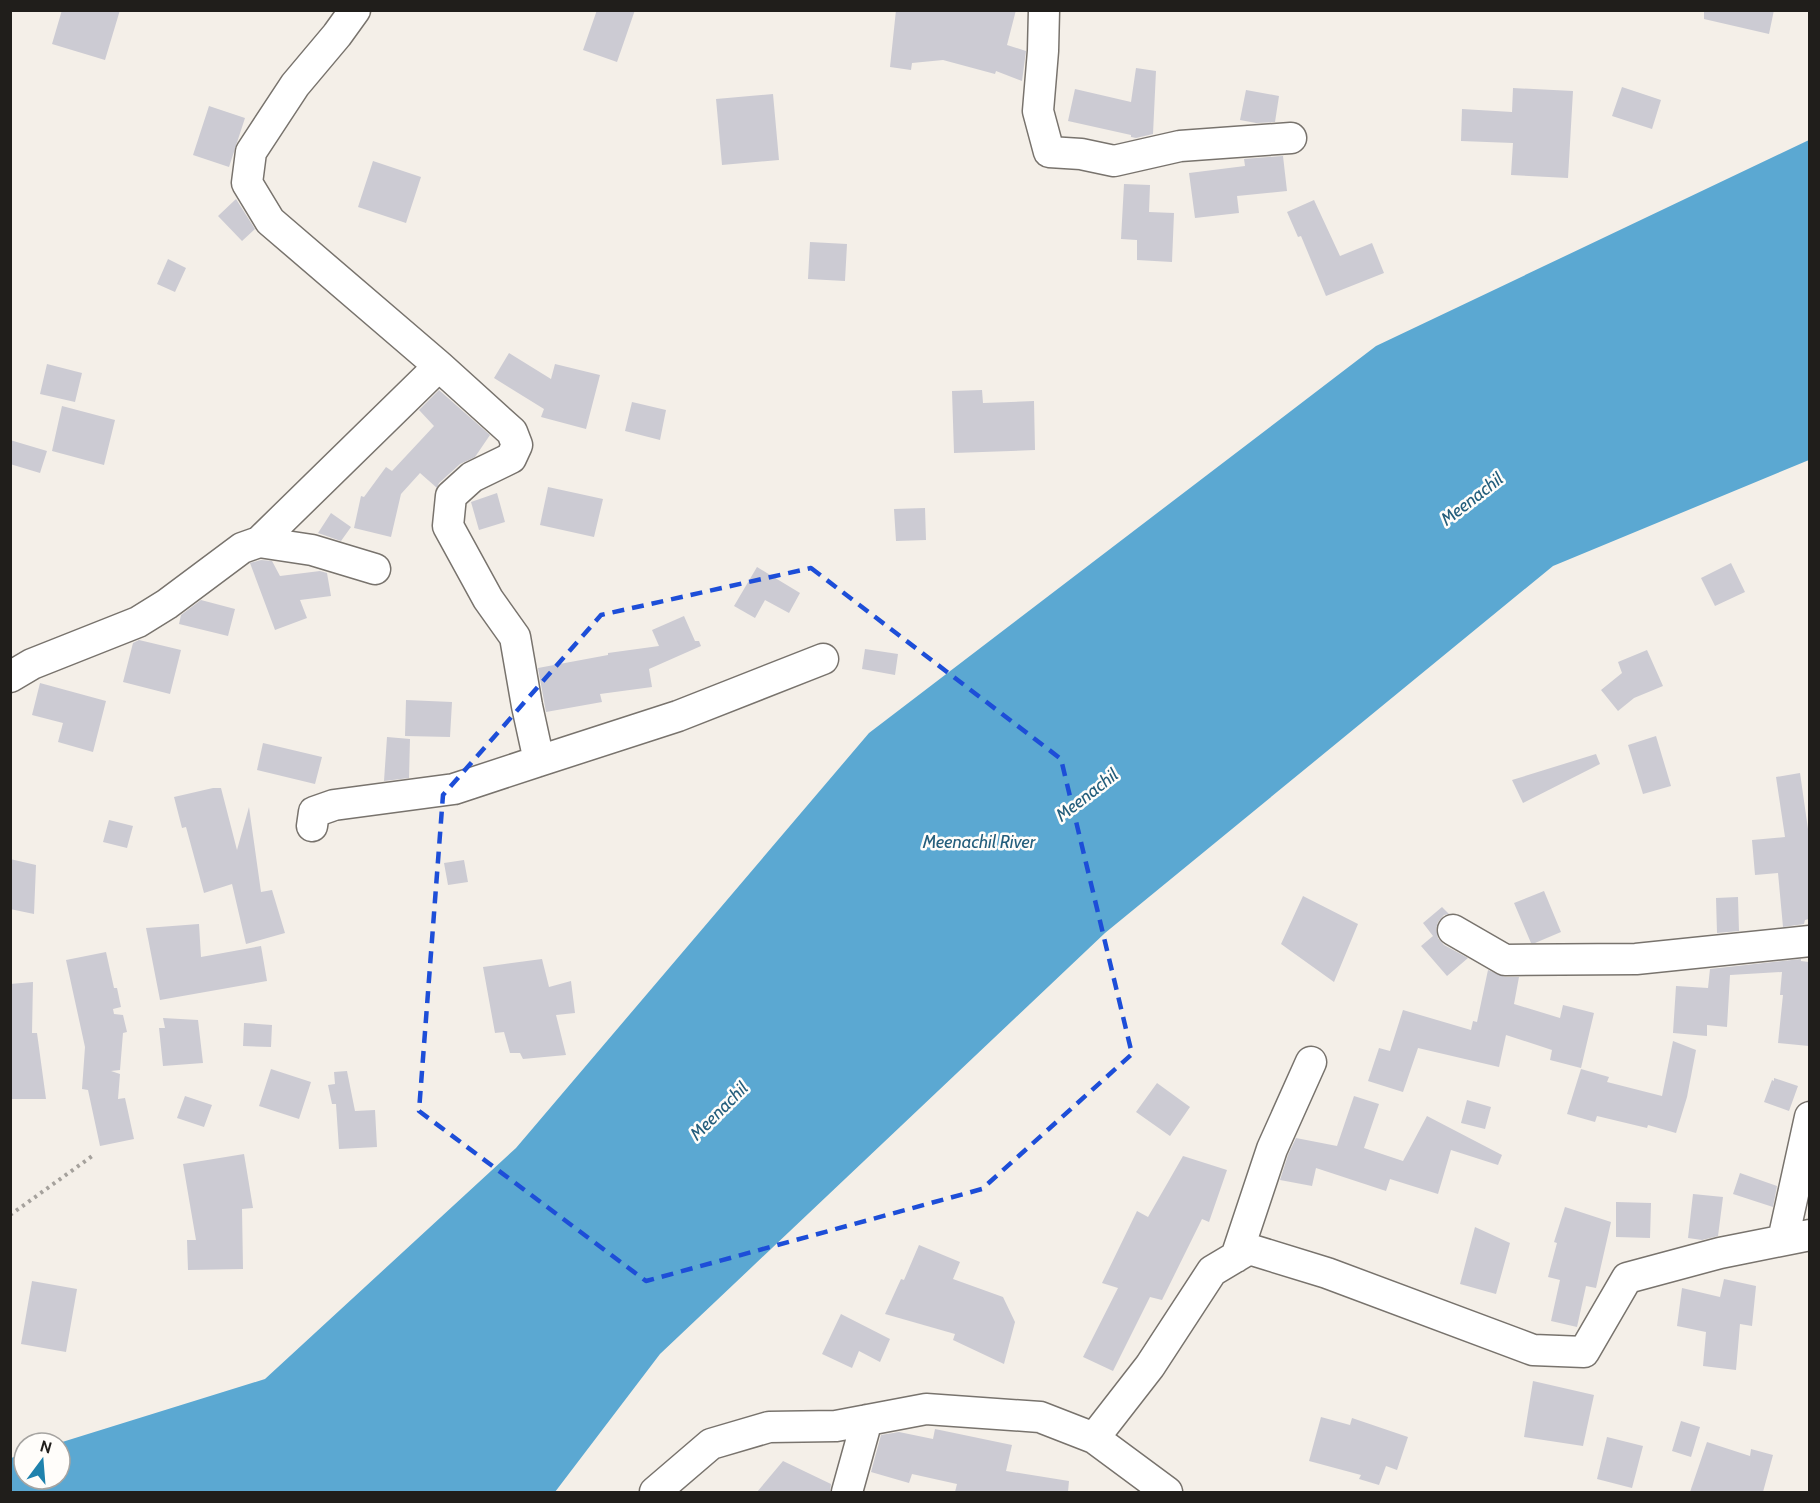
<svg xmlns="http://www.w3.org/2000/svg" width="1820" height="1503" font-family="Cabin,sans-serif">
<style>
.water{fill:#5ba8d2}
.building{fill:#cccbd3}
.lines{fill:none;stroke-linecap:round;stroke-linejoin:round}
.minor-casing{stroke:#78736d;stroke-width:33}
.path{stroke:#a5a19c;stroke-width:4;stroke-dasharray:3 4.5;stroke-linecap:butt}
.minor{stroke:#fff;stroke-width:30}
.marked{fill:none;stroke:#1d4ed8;stroke-width:4.5;stroke-dasharray:12 8;stroke-linejoin:round}
.labels{text-anchor:middle;dominant-baseline:central;stroke-width:5;stroke-linejoin:round;paint-order:stroke}
.water-label{font-size:18px;font-style:italic;fill:#245e7c;stroke:#fffdfa}
</style>
<rect width="100%" height="100%" fill="#f4efe8"/>
<!-- water -->
<path class="water" d="M1809,140V460L1553,566L1105,933L660,1354L555,1492H11V1458L24,1454V1479H60L59,1443L265,1379L516,1148L869,733L1376,346Z"/>
<!-- building -->
<path class="building" d="M62,10H120L105,60L52,44Z
M597,10H635L617,62L583,50Z
M896,10H1016L1007,45L1026,51L1022,81L996,71L995,74L943,60L912,63L911,70L890,67Z
M1704,10H1774L1769,34L1704,19Z
M1136,68L1156,71L1153,134L1136,138L1131,137V135L1068,121L1075,89L1131,102Z
M1622,87L1661,100L1652,129L1612,116Z
M1513,88L1573,91L1568,178L1511,175L1513,143L1461,141L1462,109L1512,112Z
M1246,90L1279,96L1275,122L1256,123L1240,120Z
M773,94L779,160L722,165L716,99Z
M209,106L245,118L229,167L193,155Z
M1283,156L1287,191L1237,196L1239,213L1195,218L1189,173L1245,166L1244,159Z
M373,161L421,177L406,223L358,207Z
M1124,184L1150,185L1149,212L1174,213L1172,262L1137,260V240L1121,239Z
M236,199L255,229L242,241L218,216Z
M1314,200L1340,256L1372,243L1384,273L1326,296L1301,236L1298,237L1287,212Z
M810,242L847,244L845,281L808,279Z
M168,259L186,268L175,292L157,284Z
M509,353L551,379L555,364L600,375L586,429L541,417L544,409L494,378Z
M47,364L82,373L75,402L40,394Z
M439,390L490,435L475,457L460,464L439,483L437,488L420,473L401,494L391,537L354,528L361,496L364,497L386,467L392,471L434,426L419,410Z
M982,390L983,403L1034,401L1035,450L954,453L952,391Z
M632,402L666,410L660,440L625,431Z
M62,406L115,420L104,465L52,451Z
M10,440L47,451L40,473L10,464Z
M548,487L603,499L594,537L540,525Z
M497,493L505,522L479,530L471,502Z
M925,508L926,540L896,541L894,509Z
M331,513L351,527L341,541L318,533Z
M261,560L272,561L280,576L320,571L327,573L331,596L300,600L307,618L275,630L250,563Z
M1731,563L1745,592L1715,606L1701,578Z
M757,567L800,593L789,613L765,600L755,618L734,606Z
M201,600L235,609L228,636L179,624L181,615Z
M684,616L695,641H699L701,646L649,669L652,687L600,694L602,702L546,712L538,668L608,655V653L659,646L652,630Z
M139,640L181,650L170,694L123,682L133,643Z
M865,649L898,654L895,675L862,669Z
M1647,650L1663,686L1634,698L1618,711L1601,690L1622,673L1618,662Z
M40,683L106,701L93,752L58,742L63,723L32,715Z
M406,700L452,702L450,737L405,736Z
M1656,736L1671,786L1643,794L1628,745Z
M387,737L410,739L409,778L384,781Z
M263,743L322,757L315,784L257,770Z
M1596,754L1600,764L1523,803L1512,780Z
M1800,773L1809,836V919L1805,920L1804,924L1783,927L1778,873L1755,875L1752,840L1785,837L1776,777Z
M213,788H221L237,850L249,807L261,892L272,890L285,933L246,944L232,884L204,893L186,827L182,828L174,797Z
M109,820L133,826L127,848L103,842Z
M10,859L36,865L34,914L10,909Z
M464,860L468,882L448,885L444,863Z
M1544,891L1561,932L1535,943H1531L1514,903Z
M1303,896L1358,924L1334,982L1281,944Z
M1738,897L1739,931L1717,933L1716,898Z
M1442,907L1449,914L1444,915L1438,922L1436,929L1438,938L1444,945L1468,958L1447,976L1421,946L1433,936L1423,923Z
M199,924L201,957L261,946L267,981L160,1000L146,928Z
M106,952L114,988H117L121,1007L113,1009L114,1014L123,1015L127,1032L123,1033L120,1070L111,1071L120,1074L118,1099L125,1098L134,1139L100,1146L88,1090L82,1089L85,1047L66,960Z
M542,959L549,987L571,981L575,1013L556,1015L566,1055L523,1059L520,1053H510L504,1032L495,1033L483,967Z
M1801,959V961L1809,962V1046L1778,1043L1783,995H1780L1782,972L1730,975L1727,1027L1707,1025V1036L1673,1033L1676,986L1708,988L1710,969Z
M1488,970L1505,977H1519L1514,1004L1560,1018L1563,1005L1594,1013L1581,1068L1550,1060L1552,1050L1506,1035L1499,1067L1418,1048L1403,1092L1368,1081L1379,1048L1390,1051L1403,1010L1471,1030L1473,1021L1477,1022Z
M33,982L32,1033H37L46,1099H10V984Z
M163,1018L198,1020L203,1063L163,1066L159,1028H165Z
M244,1023L272,1025L271,1047L243,1046Z
M1673,1041L1696,1050L1687,1097L1676,1133L1648,1125L1647,1128L1597,1116L1595,1122L1567,1114L1581,1069L1609,1077L1607,1082L1662,1096Z
M271,1069L311,1082L299,1119L259,1106Z
M347,1071L355,1111L375,1110L377,1147L339,1149L336,1104H332L328,1085L335,1084L334,1072Z
M1774,1078L1798,1086L1789,1111L1764,1102L1772,1080L1774,1081Z
M1157,1083L1190,1107L1170,1136L1136,1112Z
M185,1096L212,1105L204,1127L177,1118Z
M1354,1096L1379,1104L1364,1148L1403,1161L1427,1116L1502,1155L1498,1165L1451,1150L1438,1194L1390,1179L1386,1191L1316,1168L1312,1186L1280,1180L1288,1155L1296,1138L1337,1146Z
M1467,1100L1491,1107L1485,1129L1461,1123Z
M244,1154L253,1208L242,1209L243,1269L188,1270L187,1240H196L183,1164Z
M1183,1156L1227,1170L1209,1222L1202,1219L1162,1300L1150,1297L1113,1371L1083,1357L1118,1288L1102,1283L1137,1211L1148,1217Z
M1740,1173L1777,1186L1773,1207L1733,1194Z
M1693,1194L1723,1197L1718,1236L1702,1240L1688,1238Z
M1616,1202L1651,1203L1650,1238L1616,1237Z
M1565,1207L1611,1222L1596,1288L1586,1286L1577,1327L1551,1321L1560,1280L1548,1277L1557,1243L1554,1242Z
M1475,1227L1510,1243L1496,1294L1460,1284Z
M919,1245L960,1262L953,1279L1003,1297L1015,1322L1004,1364L953,1340L955,1334L885,1314L901,1279L904,1280Z
M1724,1279L1756,1286L1752,1326L1740,1324L1736,1370L1703,1366L1706,1332L1677,1326L1682,1288L1720,1297Z
M32,1281L77,1289L66,1352L21,1344Z
M841,1314L890,1339L880,1362L859,1351L852,1368L822,1354Z
M1533,1381L1594,1395L1583,1446L1524,1437Z
M1321,1417L1350,1425L1352,1418L1408,1437L1397,1470L1386,1466L1379,1485L1359,1479L1361,1475L1309,1461Z
M1681,1421L1700,1427L1691,1457L1672,1451Z
M935,1429L1012,1445L1006,1471L1069,1481L1068,1492H955L957,1484L912,1474L909,1483L871,1472L881,1435L899,1432L933,1439Z
M1607,1437L1643,1446L1632,1488L1597,1479Z
M1707,1442L1750,1456L1751,1449L1773,1455L1763,1492H1690Z
M783,1461L831,1484L830,1492H757Z"/>
<g class="lines">
<!-- minor casing -->
<g class="minor-casing">
<path id="minor" d="M355,10L337,35L295,85L251,152L247,183L270,221L439,366L512,432L517,445L511,458L472,477L451,496L448,526L488,599L515,637L527,706L539,761L678,716L823,659
M1044,10L1043,51L1038,111L1049,152L1081,154L1114,161L1180,146L1291,138
M259,542L439,366
M10,677L32,664L138,622L167,604L242,548L259,542L312,550L375,569
M312,826L314,812L334,805L454,789L539,761
M1453,930L1505,960L1636,959L1810,941
M1783,1240L1810,1117
M1236,1257L1272,1149L1311,1062
M1094,1438L1167,1492
M655,1492L711,1444L769,1427L836,1426L926,1409L1040,1417L1094,1438L1150,1366L1212,1271L1249,1249L1327,1273L1533,1350L1584,1352L1627,1278L1720,1253L1810,1235
M847,1492L867,1420"/>
</g>
<!-- path -->
<path class="path" d="M10,1215L95,1154"/>
<!-- minor -->
<use href="#minor" class="minor"/>
</g>
<!-- marked area -->
<path class="marked" d="M811,568L1061,759L1132,1054L982,1189L646,1281L419,1111L443,795L601,615Z"/>
<g class="labels">
<!-- water labels -->
<g class="water-label">
<text transform="translate(1472 499) rotate(-38)">Meenachil</text>
<text transform="translate(1087 795) rotate(-38)">Meenachil</text>
<text x="979" y="842">Meenachil River</text>
<text transform="translate(719 1111) rotate(-45)">Meenachil</text>
</g>
</g>
<!-- border -->
<rect width="1820" height="1503" fill="none" stroke="#201e1b" stroke-width="24"/>
<!-- north arrow -->
<g transform="translate(42 1461) rotate(16)"><circle r="28" fill="#fffdfa" stroke="#a6a4a1" stroke-width="1.5"/>
<path d="M0-4.5L10 22L0 15L-10 22Z" fill="#1f82ad"/>
<text y="-9" font-size="16" font-weight="bold" text-anchor="middle" fill="#201e1b">N</text>
</g>
</svg>
